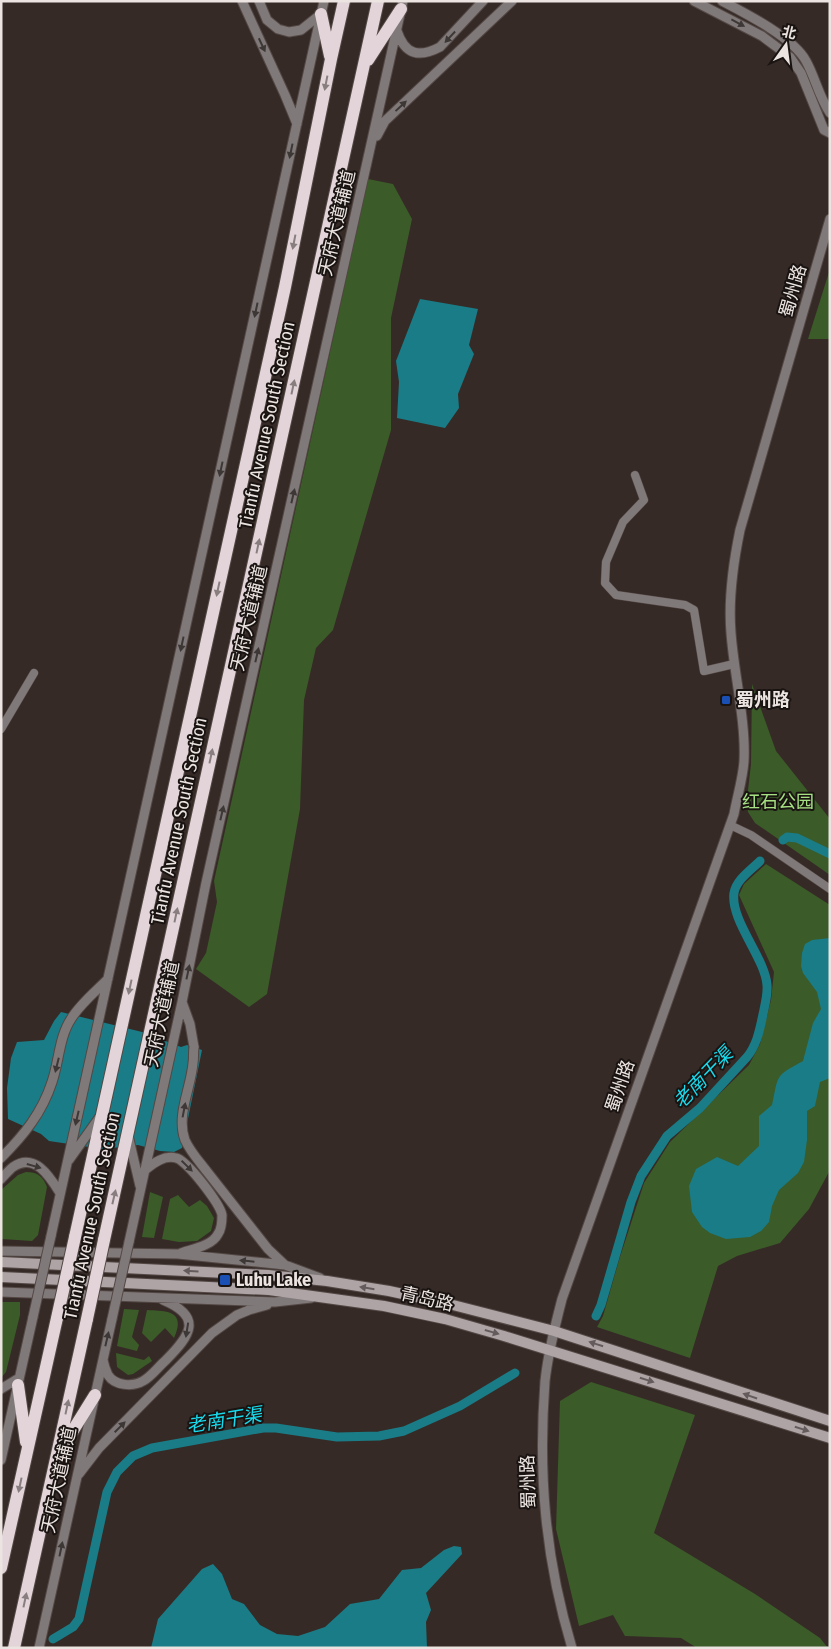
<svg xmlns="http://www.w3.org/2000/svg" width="831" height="1649" font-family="'Fira Sans Condensed','Noto Sans SC',sans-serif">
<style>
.green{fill:#3b5b29}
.water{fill:#1a7c86}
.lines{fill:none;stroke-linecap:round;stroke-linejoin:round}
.canal{stroke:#1a7c86;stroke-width:9}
.minor-casing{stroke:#534844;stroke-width:9}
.tertiary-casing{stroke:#534844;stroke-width:11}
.secondary-casing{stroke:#534844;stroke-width:12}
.trunk-casing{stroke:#534844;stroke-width:14}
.minor{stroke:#80797a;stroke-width:8}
.tertiary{stroke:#80797a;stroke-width:9}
.secondary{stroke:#aea4a6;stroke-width:10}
.trunk{stroke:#e2d4d8;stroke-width:12}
.tertiary-bridge-casing{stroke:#534844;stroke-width:11;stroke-linecap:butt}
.trunk-bridge-casing{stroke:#534844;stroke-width:14;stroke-linecap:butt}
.tertiary-bridge{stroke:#80797a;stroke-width:9}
.trunk-bridge{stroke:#e2d4d8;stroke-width:12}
.oneway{fill:#3d3736}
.oneway2{fill:#887e7f}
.oneway3{fill:#645c5c}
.transit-dot{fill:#1a4fb4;stroke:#191412;stroke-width:2}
.labels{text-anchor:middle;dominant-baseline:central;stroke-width:4;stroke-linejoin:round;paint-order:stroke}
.street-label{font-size:18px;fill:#ece4e1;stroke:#191412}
.poi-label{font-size:18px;font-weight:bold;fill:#ece4e1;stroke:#191412;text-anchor:start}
.park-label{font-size:18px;fill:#a5e083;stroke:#191412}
.water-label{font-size:19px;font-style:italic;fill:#18daec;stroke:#191412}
</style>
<rect width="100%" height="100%" fill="#362a26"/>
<!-- green -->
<path class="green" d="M368,179L393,184L412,219L391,318V430L333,630L316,648L304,700L300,809L267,994L249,1007L196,969L206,953L217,902L214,881Z
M830,269V339H808Z
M752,684L776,751L830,819V875L755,823L748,812L747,799L751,764Z
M766,864L830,905V1170L809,1209L780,1243L737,1256L718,1266L690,1358L597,1327L603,1316L619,1260L644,1183L670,1142L749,1065L760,1044L771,1000L774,972L739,895L744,884Z
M26,1172C37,1172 43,1176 47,1187L38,1235L32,1241L2,1239L1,1190L18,1175Z
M150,1192L163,1197L154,1238L142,1237Z
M178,1195L189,1207L200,1200L207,1206L214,1218L211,1231L197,1241L179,1242L162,1239L170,1199Z
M1,1302H20V1315L6,1372L1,1378Z
M124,1309L139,1310L132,1337L139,1345L137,1351L117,1346Z
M147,1310C168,1311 186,1311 174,1338L165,1328L151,1342L142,1333Z
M116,1353L144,1360L149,1356L152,1361L133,1374L128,1375L117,1367Z
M591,1382L695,1415L654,1533L755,1594L820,1638L828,1648H697L681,1638L625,1636L613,1615L579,1626L556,1529L560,1401Z"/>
<!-- water -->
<path class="water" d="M420,299L478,309L469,345L474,354L458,394L459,408L445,428L397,418L399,382L396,361Z
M830,938V1078L820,1082L815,1106L807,1111V1140L804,1162L798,1173L779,1190L772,1206L769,1222L761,1231L750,1237L726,1239L710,1233L702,1227L692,1212L689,1186L696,1169L717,1157L738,1166L759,1146V1116L772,1105C779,1074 774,1077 803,1061L813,1023L821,1009L817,992L803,973L801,966L802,953L805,944L812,940Z
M61,1012L142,1032L181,1047L187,1045L202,1050L182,1148L174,1152L160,1151L138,1145L103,1149L49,1141L41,1134L8,1119L7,1088L11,1058L17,1042L44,1040L54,1021Z
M454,1546L461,1547L462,1554L426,1593L431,1610L426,1622L427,1648H151L158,1619L202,1569L213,1564L222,1574L232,1599L244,1604L260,1625L277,1634L298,1636L325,1627L350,1604L379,1599L402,1570L421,1568L444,1550Z"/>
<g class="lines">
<!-- canal -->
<path class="canal" d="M783,840L787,837L797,838L830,854
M596,1316L601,1305L631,1202L641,1176L667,1136L700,1108L747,1057C756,1046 759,1033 762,1019C764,1008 768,996 767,985C765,958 730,920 734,893C736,880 751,870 760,861
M53,1639L73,1627L79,1619L107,1492L117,1472L133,1456L152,1448L263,1428H276L337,1437L379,1436L404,1431L460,1406L515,1373"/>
<!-- minor casing -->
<g class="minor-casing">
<path id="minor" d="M635,475L644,500L623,522L606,562L605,583L616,595L685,605L694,610L704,671L734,664
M1,729L34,673
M730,825L751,835L830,889"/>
</g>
<!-- tertiary casing -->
<g class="tertiary-casing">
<path id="tertiary" d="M242,1L285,95L297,124
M259,1L267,20L278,29L289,32L301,30L321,14
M694,1L762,36L790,57L801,73L824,130L830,133
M722,1C745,13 794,38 806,61C815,77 819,97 830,113
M397,31C405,55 419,58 440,47L483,1
M377,136L385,121L512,1
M182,1002L190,1024L194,1047
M128,1135L140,1186
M1,1158C24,1135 42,1113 52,1082C59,1062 59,1037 71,1019C80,1004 95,992 108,979
M69,1160L99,1118
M205,1169L268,1249L285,1265
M145,1170C154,1163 164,1155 176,1158C187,1160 220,1204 222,1215C222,1220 221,1230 218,1234C212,1246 192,1249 181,1253
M1,1179C5,1175 9,1170 13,1167C35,1152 50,1177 60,1193
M51,1236L324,1
M129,1242L182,1002L206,883L403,1
M1,1251L178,1254L285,1265L320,1278
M1,1292L275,1302L311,1298
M103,1360C104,1365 106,1371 108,1375C115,1386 133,1387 143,1381C151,1377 159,1366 166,1360C190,1336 204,1317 163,1300
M1,1389L19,1378
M1,1460L33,1317
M79,1474L99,1448L212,1333L237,1315L249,1310L267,1305
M39,1648L112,1319
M572,1648C545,1558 538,1474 545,1381C548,1353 555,1326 562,1299L734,814C737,797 743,778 744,761C746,721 734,674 731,633C728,598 733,564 740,530L830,219"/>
</g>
<!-- secondary casing -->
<g class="secondary-casing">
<path id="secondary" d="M1,1262L268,1275L327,1281L389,1291L449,1304L554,1331L830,1421
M1,1277L269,1290L384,1306L445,1319L504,1336L830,1438"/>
</g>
<!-- trunk casing -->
<g class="trunk-casing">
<path id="trunk" d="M321,14L330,56
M368,60L401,9
M75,1237L285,287L331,59L344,1
M104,1240L378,1
M18,1385L26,1442
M62,1448L95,1395
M1,1568L57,1318
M14,1648L87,1319"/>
</g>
<!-- minor -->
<use href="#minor" class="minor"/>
<!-- tertiary -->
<use href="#tertiary" class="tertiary"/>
<!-- secondary -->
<use href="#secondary" class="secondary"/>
<!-- trunk -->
<use href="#trunk" class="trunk"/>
<!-- tertiary-bridge casing -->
<g class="tertiary-bridge-casing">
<path id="tertiary-bridge" d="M194,1047C193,1053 194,1058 193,1063C191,1088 176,1115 185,1140C190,1151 198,1160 205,1169
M33,1317L51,1236
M112,1319L129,1242"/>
</g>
<!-- trunk-bridge casing -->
<g class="trunk-bridge-casing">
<path id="trunk-bridge" d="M57,1318L75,1237
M87,1319L104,1240"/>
</g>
<!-- tertiary-bridge -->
<use href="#tertiary-bridge" class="tertiary-bridge"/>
<!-- trunk-bridge -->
<use href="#trunk-bridge" class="trunk-bridge"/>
</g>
<!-- one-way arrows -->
<defs><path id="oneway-solid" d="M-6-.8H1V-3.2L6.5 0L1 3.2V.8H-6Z" transform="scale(1.25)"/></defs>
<g class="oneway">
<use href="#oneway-solid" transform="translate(738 23) rotate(28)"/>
<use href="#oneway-solid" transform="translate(450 37) rotate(133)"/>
<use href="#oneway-solid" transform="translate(262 45) rotate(65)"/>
<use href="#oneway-solid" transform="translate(401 106) rotate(-43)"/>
<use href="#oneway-solid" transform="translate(291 151) rotate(102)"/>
<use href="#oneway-solid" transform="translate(256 310) rotate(102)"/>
<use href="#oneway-solid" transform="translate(221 469) rotate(102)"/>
<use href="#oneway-solid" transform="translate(293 496) rotate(-77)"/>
<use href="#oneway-solid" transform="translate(182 644) rotate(102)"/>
<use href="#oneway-solid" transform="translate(257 655) rotate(-77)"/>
<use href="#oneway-solid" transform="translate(222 813) rotate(-77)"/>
<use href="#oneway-solid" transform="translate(188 972) rotate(-78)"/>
<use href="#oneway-solid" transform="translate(57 1065) rotate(104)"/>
<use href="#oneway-solid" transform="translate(184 1110) rotate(-79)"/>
<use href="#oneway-solid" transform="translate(77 1118) rotate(103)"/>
<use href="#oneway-solid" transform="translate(34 1166) rotate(16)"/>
<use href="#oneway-solid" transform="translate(187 1166) rotate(44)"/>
<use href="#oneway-solid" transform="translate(247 1261) rotate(-174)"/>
<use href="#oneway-solid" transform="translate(187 1330) rotate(99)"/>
<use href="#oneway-solid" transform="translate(107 1339) rotate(-77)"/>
<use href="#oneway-solid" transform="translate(120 1427) rotate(-45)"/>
<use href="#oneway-solid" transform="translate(61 1549) rotate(-78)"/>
</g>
<g class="oneway2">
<use href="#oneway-solid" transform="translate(326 83) rotate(101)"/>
<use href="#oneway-solid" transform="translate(294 242) rotate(101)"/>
<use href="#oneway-solid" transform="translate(293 387) rotate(-78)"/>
<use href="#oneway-solid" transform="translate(258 546) rotate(-78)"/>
<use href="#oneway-solid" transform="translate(218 589) rotate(102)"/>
<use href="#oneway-solid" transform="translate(211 756) rotate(-78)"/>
<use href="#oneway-solid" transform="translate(176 915) rotate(-78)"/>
<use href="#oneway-solid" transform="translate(130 987) rotate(102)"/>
<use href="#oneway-solid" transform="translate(114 1197) rotate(-77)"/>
<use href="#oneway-solid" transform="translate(67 1407) rotate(-78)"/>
<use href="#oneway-solid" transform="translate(20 1485) rotate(102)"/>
<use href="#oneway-solid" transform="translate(25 1600) rotate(-78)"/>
</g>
<g class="oneway3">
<use href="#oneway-solid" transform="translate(191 1271) rotate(-177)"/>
<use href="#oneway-solid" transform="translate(367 1288) rotate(-171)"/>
<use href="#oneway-solid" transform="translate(492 1332) rotate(16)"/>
<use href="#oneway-solid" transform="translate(596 1344) rotate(-162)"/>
<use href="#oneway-solid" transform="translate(647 1380) rotate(18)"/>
<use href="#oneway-solid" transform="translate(750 1396) rotate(-161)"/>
<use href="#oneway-solid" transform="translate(802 1429) rotate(17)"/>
</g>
<!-- markers -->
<g class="transit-dot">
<rect x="721" y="695" width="10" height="10" rx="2.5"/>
<rect x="219" y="1274" width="12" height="12" rx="2.5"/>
</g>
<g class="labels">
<!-- street labels -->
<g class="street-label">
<text transform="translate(337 223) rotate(-77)">天府大道辅道</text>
<text transform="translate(793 291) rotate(-74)">蜀州路</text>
<text transform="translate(267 425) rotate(-78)">Tianfu Avenue South Section</text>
<text transform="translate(249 618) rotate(-77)">天府大道辅道</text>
<text transform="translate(179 821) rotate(-78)">Tianfu Avenue South Section</text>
<text transform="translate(162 1014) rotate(-78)">天府大道辅道</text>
<text transform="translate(620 1086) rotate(-71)">蜀州路</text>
<text transform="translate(92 1216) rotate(-78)">Tianfu Avenue South Section</text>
<text transform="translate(427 1299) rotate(13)">青岛路</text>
<text transform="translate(59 1480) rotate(-78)">天府大道辅道</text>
<text transform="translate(528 1482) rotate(-92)">蜀州路</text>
</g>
<!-- poi labels -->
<g class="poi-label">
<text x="736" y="700">蜀州路</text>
<text x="236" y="1280">Luhu Lake</text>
</g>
<!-- park labels -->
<g class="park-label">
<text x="778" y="802">红石公园</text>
</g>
<!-- water labels -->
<g class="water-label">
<text transform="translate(703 1078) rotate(-46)">老南干渠</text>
<text transform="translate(224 1420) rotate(-9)">老南干渠</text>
</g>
</g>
<!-- border -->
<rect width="831" height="1649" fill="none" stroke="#ece4e1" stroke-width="5"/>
<!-- north arrow -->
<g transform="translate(786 45) rotate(14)" stroke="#191412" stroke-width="4" paint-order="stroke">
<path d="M0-4L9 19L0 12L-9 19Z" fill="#ece4e1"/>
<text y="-8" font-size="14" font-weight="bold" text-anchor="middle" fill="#ece4e1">北</text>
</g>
</svg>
